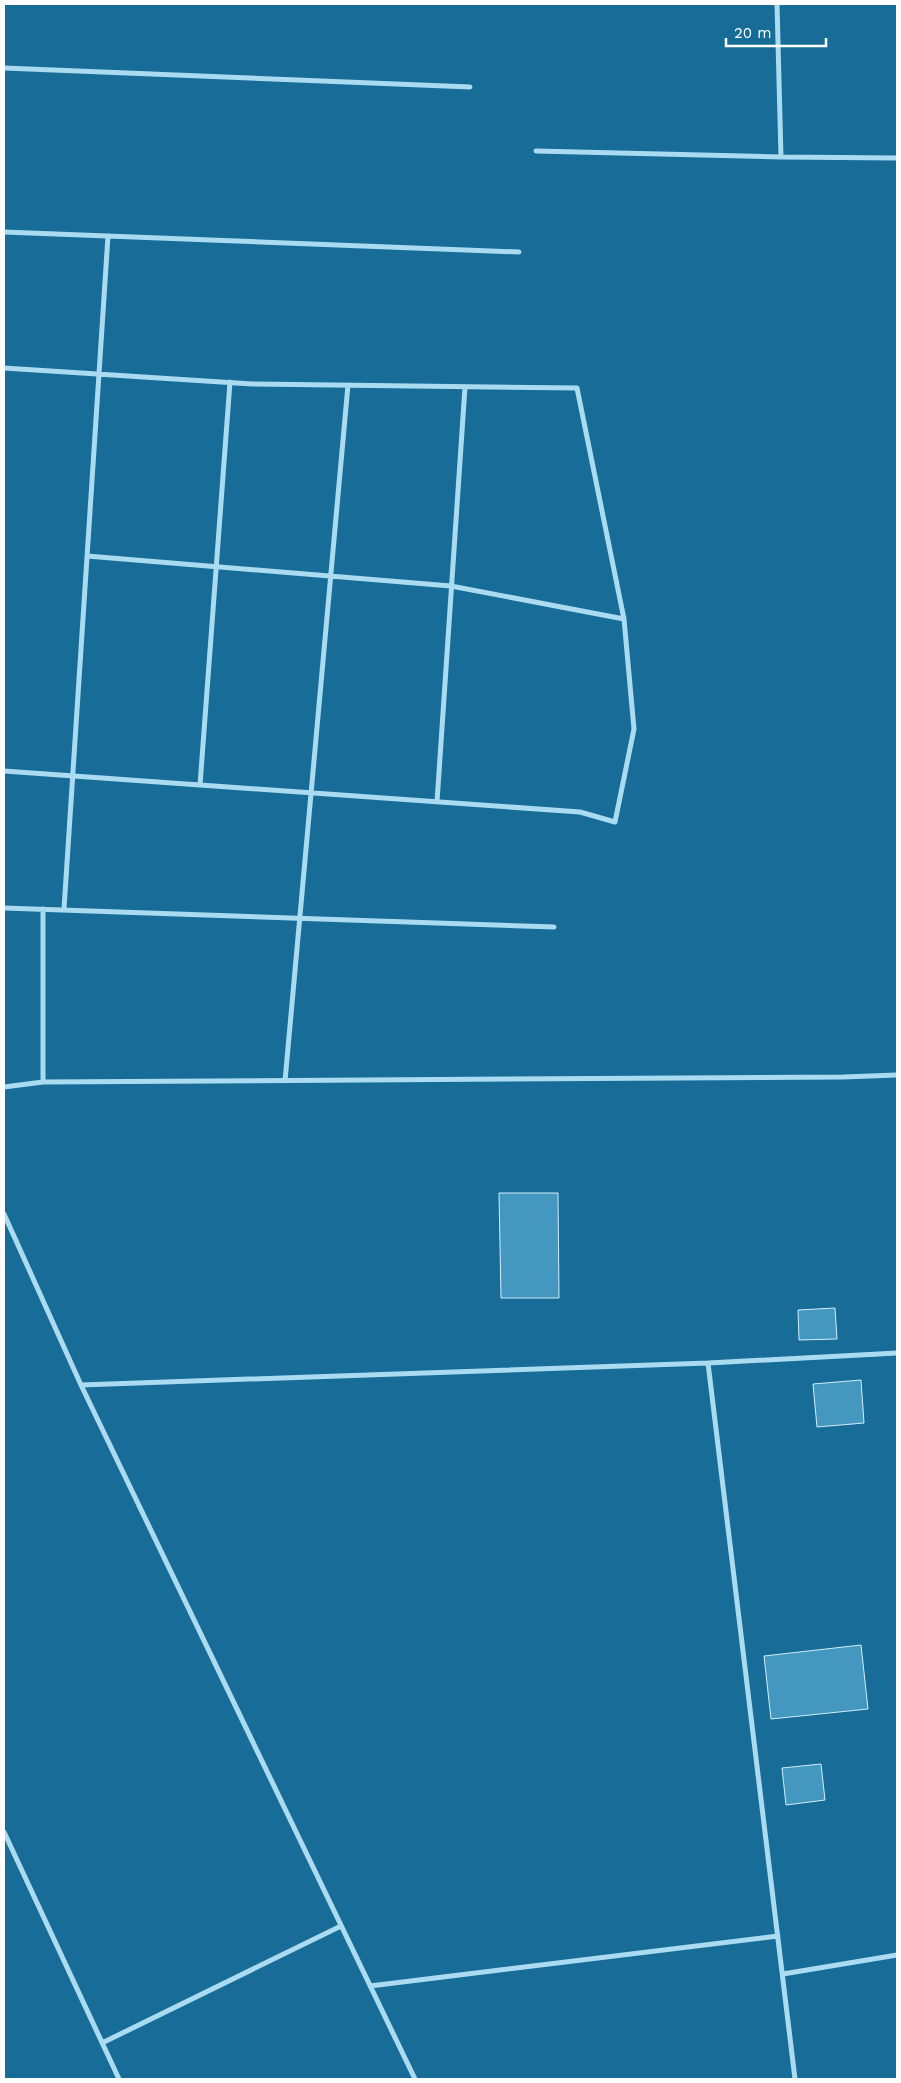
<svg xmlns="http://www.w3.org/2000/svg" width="901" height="2083" font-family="'Work Sans',sans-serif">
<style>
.building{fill:#4498bf;stroke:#d1eefc}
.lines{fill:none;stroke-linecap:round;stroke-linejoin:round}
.street{stroke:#aadbf1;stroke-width:5}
</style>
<rect width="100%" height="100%" fill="#176d97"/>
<!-- building -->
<path class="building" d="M499,1193H558L559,1298H501Z
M835,1308L837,1339L799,1340L798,1310Z
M861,1380L864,1423L817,1427L813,1384Z
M861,1645L868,1709L771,1719L764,1656Z
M821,1764L825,1800L786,1805L782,1768Z"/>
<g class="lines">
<!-- street -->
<path class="street" d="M4,68L470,87
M536,151L781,157L777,4
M781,157L897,158
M4,232L519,252
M4,368L252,384L577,388L624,619L634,729L615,822L580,812L4,771
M87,556L451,586L624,619
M200,785L230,382
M437,802L465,387
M4,908L554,927
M64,909L108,236
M285,1081L348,385
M43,1082V909
M4,1087L43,1082L843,1077L897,1075
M4,1214L81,1385L415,2079
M708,1363L897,1353
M81,1385L708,1363L795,2079
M4,1832L119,2079
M783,1974L897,1955
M370,1986L778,1936
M102,2043L341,1926"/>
</g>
<!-- border -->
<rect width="901" height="2083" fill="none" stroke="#ffffff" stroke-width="10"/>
<!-- scale -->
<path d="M726 38v8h100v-8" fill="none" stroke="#ffffff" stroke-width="2.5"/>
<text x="734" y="38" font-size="15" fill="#ffffff" stroke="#176d97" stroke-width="4" paint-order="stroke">20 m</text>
</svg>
